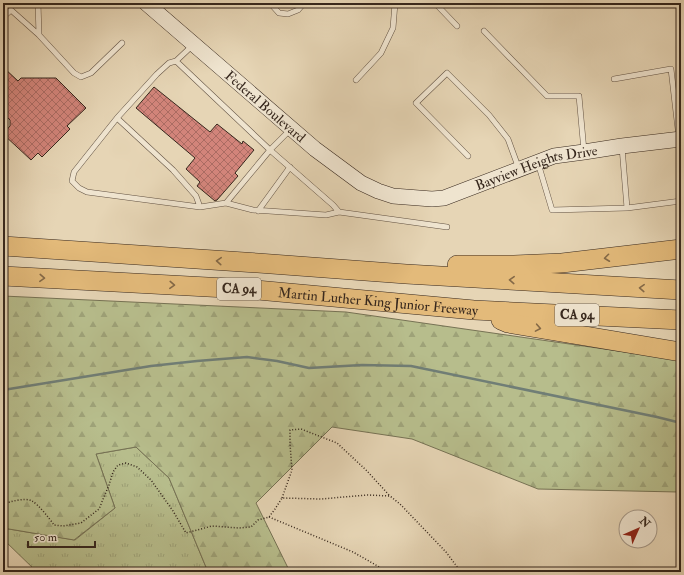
<svg xmlns="http://www.w3.org/2000/svg" width="684" height="575" font-family="'IM FELL Double Pica',serif">
<style>
.grass{fill:url(#grass-tufts);stroke:#767254}
.forest{fill:url(#forest-firs);stroke:#767254}
.lines{fill:none;stroke-linecap:round;stroke-linejoin:round}
.stream{stroke:#707e76;stroke-width:2.5}
.building{fill:url(#building-cross-hatch);stroke:#36271d}
.lane-casing{stroke:#625243;stroke-width:6}
.secondary-casing{stroke:#36271d;stroke-width:16}
.highway-casing{stroke:#36271d;stroke-width:20}
.path{stroke:#36271d;stroke-width:1.5;stroke-dasharray:1 2;stroke-linecap:butt}
.lane{stroke:#efe4cf;stroke-width:5}
.secondary{stroke:#efe4cf;stroke-width:15}
.highway{stroke:#e3ba7a;stroke-width:19}
.oneway{stroke:#846947}
.labels{text-anchor:middle;dominant-baseline:central;stroke-width:3;stroke-linejoin:round;paint-order:stroke}
.shield{fill:#efe4cf;stroke:#6e6052;stroke-width:1}
.shield-label{font-size:13px;font-weight:bold;fill:#36271d}
.street-label{font-size:14px;fill:#36271d;stroke:#efe4cf}
</style>
<defs>
<pattern id="grass-tufts" width="24" height="20" patternUnits="userSpaceOnUse"><rect width="24" height="20" fill="#b7bd8c"/><path d="M3 7l-1-3M5 7V3M7 7l1-3M15 17l-1-3M17 17v-4M19 17l1-3" fill="none" stroke="#9ea278"/></pattern>
<pattern id="forest-firs" width="22" height="20" patternUnits="userSpaceOnUse"><rect width="22" height="20" fill="#b7bd8c"/><path d="M5 1l3.5 6h-7zM16 11l3.5 6h-7z" fill="#9ea278"/></pattern>
<pattern id="building-cross-hatch" width="8" height="8" patternUnits="userSpaceOnUse"><rect width="8" height="8" fill="#d2847a"/><path d="M0 0l8 8M0 8l8-8" fill="none" stroke="#ab6c63"/></pattern>
</defs>
<rect width="100%" height="100%" fill="#e6d5b5"/>
<filter id="stains"><feTurbulence type="fractalNoise" baseFrequency=".005" numOctaves="4"/><feColorMatrix values="0 0 0 0 .2 0 0 0 0 .09 0 0 0 0 .02 0 0 0 .5 -.17"/></filter>
<radialGradient id="worn" r=".72"><stop offset=".6" stop-color="#630" stop-opacity="0"/><stop offset="1" stop-color="#630" stop-opacity=".3"/></radialGradient>
<!-- grass -->
<path class="grass" d="M136,447L169,478L208,572H37L3,539V528L75,540L115,508L96,454Z"/>
<!-- forest -->
<path class="forest" d="M3,296L346,312L681,360V493L678,492L538,489L412,439L332,427L256,503L290,572H208L169,478L136,447L96,454L115,508L74,540L3,528Z"/>
<g class="lines">
<!-- stream -->
<path class="stream" d="M3,390L151,366L197,361L247,357L277,361L309,368L362,365L411,366L657,417L681,423"/>
</g>
<!-- building -->
<path class="building" d="M3,67L18,81L21,78H56L86,108L67,126L70,129L42,157L38,153L31,160L3,134L10,126V120L3,113Z
M154,87L210,132L217,124L242,144L243,141L254,150L235,173L238,176L217,200L215,201L197,186L200,182L186,169L195,158L136,108Z"/>
<g class="lines">
<!-- lane casing -->
<g class="lane-casing">
<path id="lane" d="M270,3L279,13L288,14L298,10L304,3
M435,3L457,26
M3,17L11,10L39,35L38,3
M484,31L547,96H579L584,151
M39,35L74,73L81,77L91,73L122,43
M176,61L270,150L333,205L339,212L326,215L253,210L226,203L200,207L87,192L79,188L72,181L74,172L117,118L157,74L169,63L176,61L193,45
M614,79L671,69L679,138
M356,80L381,53L393,28L395,3
M117,118L173,170L196,196L200,207
M622,147L627,208
M468,156L416,103L447,73L489,115L508,139L519,169
M538,163L552,210L627,208L681,201
M226,203L270,150L291,129
M258,211L290,167
M339,212L447,227"/>
</g>
<!-- secondary casing -->
<g class="secondary-casing">
<g id="secondary">
<path id="s1" d="M146,3L315,149L361,183L378,191L393,196L432,199L444,198L554,156L584,152L622,146L681,139"/>
</g>
</g>
<!-- highway casing -->
<g class="highway-casing">
<g id="highway">
<path d="M3,246L258,263L406,274L681,290"/>
<path d="M457,265H514L562,263L681,249"/>
<path id="s2" d="M3,276L245,289L474,310L681,320"/>
<path d="M501,320L508,323L681,352"/>
</g>
</g>
<!-- path -->
<path class="path" d="M282,498L292,470L290,444V430L301,429L337,443L366,470L390,496
M3,504C10,502 25,497 32,501C39,505 49,518 54,525L63,526L81,523L99,509L109,485L113,472L118,465L126,463L137,467L151,480L173,511L186,533L212,526L239,528L251,527L258,520L269,517L275,509L282,498L321,499L368,495L390,496L400,504L446,552L461,572
M269,517L353,552L388,572"/>
<!-- lane -->
<use href="#lane" class="lane"/>
<!-- secondary -->
<use href="#secondary" class="secondary"/>
<!-- highway -->
<use href="#highway" class="highway"/>
</g>
<!-- one-way arrows -->
<defs><path id="oneway-chevron" d="M-2-3.5L2.5 0L-2 3.5" fill="none" stroke-width="1.6" stroke-linecap="round" stroke-linejoin="round"/></defs>
<g class="oneway">
<use href="#oneway-chevron" transform="translate(607 258) rotate(173)"/>
<use href="#oneway-chevron" transform="translate(219 261) rotate(-176)"/>
<use href="#oneway-chevron" transform="translate(42 278) rotate(3)"/>
<use href="#oneway-chevron" transform="translate(512 280) rotate(-177)"/>
<use href="#oneway-chevron" transform="translate(172 285) rotate(3)"/>
<use href="#oneway-chevron" transform="translate(642 288) rotate(-177)"/>
<use href="#oneway-chevron" transform="translate(538 328) rotate(10)"/>
</g>
<g class="labels">
<!-- shield labels -->
<g class="shield">
<rect x="217" y="278" width="44" height="22" rx="3"/>
<rect x="555" y="304" width="44" height="22" rx="3"/>
</g>
<g class="shield-label">
<text x="239" y="289">CA 94</text>
<text x="577" y="315">CA 94</text>
</g>
<!-- street labels -->
<g class="street-label">
<text stroke="none"><textPath href="#s1" startOffset="158">Federal Boulevard</textPath></text>
<text stroke="none"><textPath href="#s1" startOffset="464">Bayview Heights Drive</textPath></text>
<text stroke="none"><textPath href="#s2" startOffset="376">Martin Luther King Junior Freeway</textPath></text>
</g>
</g>
<!-- margin -->
<rect width="684" height="575" fill="none" stroke="#e6d5b5" stroke-width="16"/>
<rect x="4" y="4" width="676" height="567" fill="none" stroke="#36271d" stroke-width="2"/>
<rect x="8" y="8" width="668" height="559" fill="none" stroke="#36271d"/>
<!-- north arrow -->
<g transform="translate(638 529) rotate(45)"><circle r="19" fill="#efe4cf" stroke="#a59888"/>
<path d="M0-3L7 15L0 10L-7 15Z" fill="#8f2418"/>
<text y="-6" font-size="11" font-weight="bold" text-anchor="middle" fill="#36271d">N</text>
</g>
<!-- scale -->
<path d="M28 541v6h67v-6" fill="none" stroke="#36271d" stroke-width="2"/>
<text x="34" y="541" font-size="12" fill="#36271d" stroke="#efe4cf" stroke-width="3" paint-order="stroke">50 m</text>
<rect width="100%" height="100%" filter="url(#stains)"/>
<rect width="100%" height="100%" fill="url(#worn)"/>
</svg>
